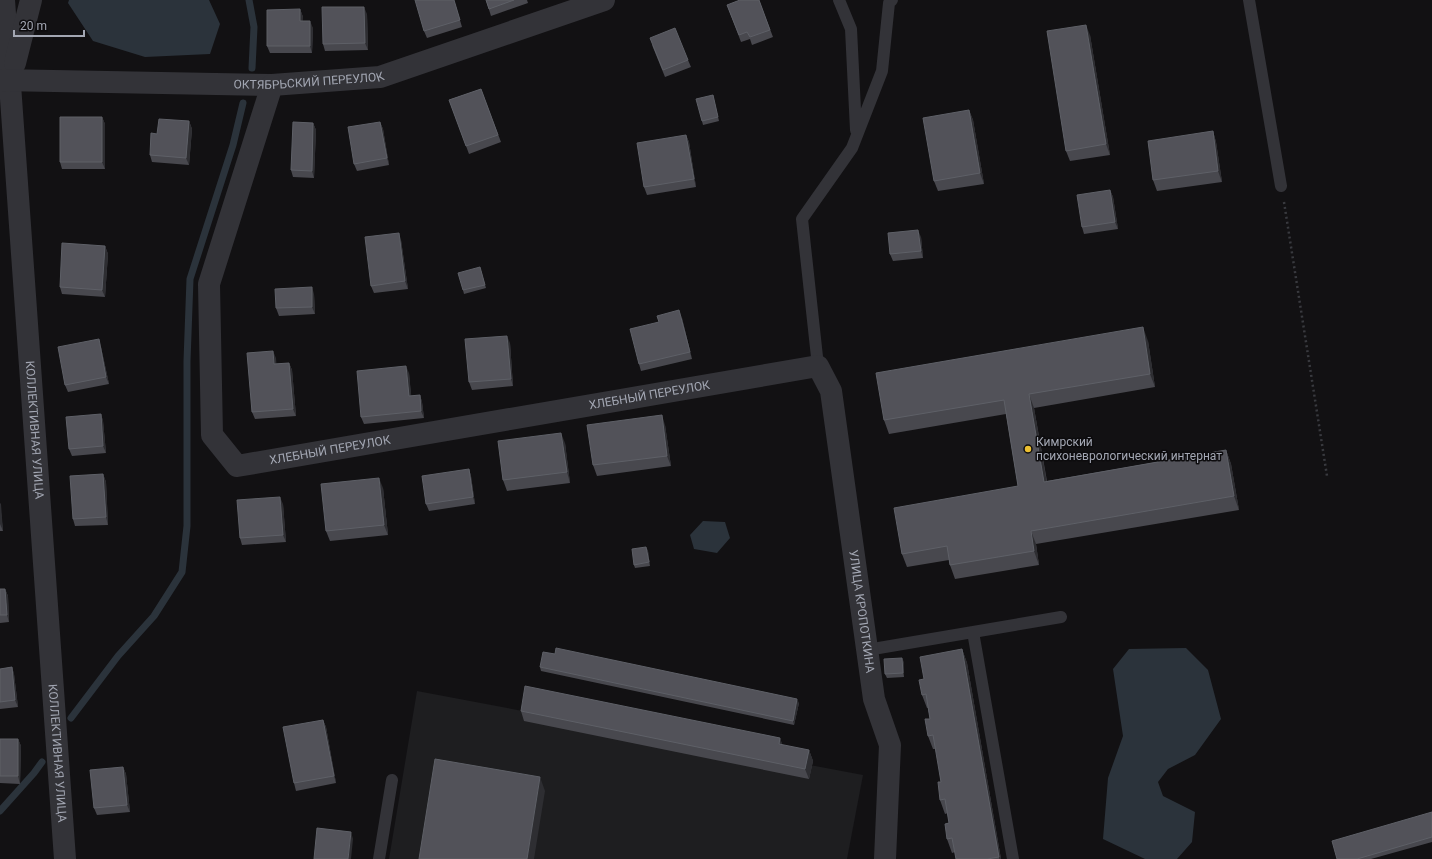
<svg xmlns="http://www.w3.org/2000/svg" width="1432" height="859" font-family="Roboto,sans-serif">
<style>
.built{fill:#1e1e20}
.water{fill:#2b333b}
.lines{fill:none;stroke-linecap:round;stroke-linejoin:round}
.stream{stroke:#2b333b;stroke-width:7}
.path{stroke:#393a3f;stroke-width:2.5;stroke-dasharray:2 3;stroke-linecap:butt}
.service{stroke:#333338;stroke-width:12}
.minor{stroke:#333338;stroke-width:22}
.wall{fill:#48484e}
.shaded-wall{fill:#2e2e32}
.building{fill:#525259;stroke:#5e6067}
.poi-dot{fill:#ecbf31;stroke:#0d0c0e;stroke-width:1.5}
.labels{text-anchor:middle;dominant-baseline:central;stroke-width:3;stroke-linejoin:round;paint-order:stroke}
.street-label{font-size:12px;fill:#a3a7b3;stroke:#0d0c0e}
.poi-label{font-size:12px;fill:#a3a7b3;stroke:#0d0c0e;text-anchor:start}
</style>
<rect width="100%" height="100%" fill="#121113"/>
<!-- built -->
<path class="built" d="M417,691L863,775L847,859H389Z"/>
<!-- water -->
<path class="water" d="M69,0H209L220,24L210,54L145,57L93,41L68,3Z
M703,521L725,522L730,538L717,553L694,549L690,535Z
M1186,648L1208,670L1221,719L1195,755L1168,769L1158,782L1163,796L1195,812L1192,842L1177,859H1145L1103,839L1108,778L1123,736L1113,669L1129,649Z"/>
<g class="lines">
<!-- stream -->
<path class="stream" d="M249,0L254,27L252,68
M71,718L118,656L154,616L182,572L187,526V361L190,279L233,145L243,103
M0,811L34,773L42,762"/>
<!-- path -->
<path class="path" d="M1284,202L1327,476"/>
<!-- service -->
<path class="service" d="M839,0L851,29L856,130
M1249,0L1281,186
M818,366L802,219L852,148L882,71L889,3L892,0
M973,632L1013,859
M867,650L1061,617
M379,859L392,780"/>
<!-- minor -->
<g class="minor">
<path id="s1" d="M4,0L65,859"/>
<path d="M15,63L31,0"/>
<path id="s2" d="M0,80L272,85L380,77L604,0"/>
<path id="s3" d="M272,85L209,284L212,435L237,466L818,366L831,391L874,699L890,745L885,859"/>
</g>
</g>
<!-- wall -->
<path class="wall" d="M454,0L462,27L427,38L424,31Z
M486,0H527L528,3L491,16Z
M759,0L773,37L752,45L750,39L741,42L727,5Z
M300,9L303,17L302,21L313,28L312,53H270L267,46Z
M367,14L368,50L325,51L323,44Z
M1090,35L1110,155L1070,161L1066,151Z
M652,45L688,60L691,67L665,77Z
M481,89L501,142L469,154L449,100Z
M713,95L719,121L703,125L702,121Z
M969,110L973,120L984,184L938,191L934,181Z
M102,117L105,124V169H62L60,162Z
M189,121L192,129L189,165L152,162L150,155L157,134Z
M380,122L383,129L389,165L357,171L354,164Z
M313,123L316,130L314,178L293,177L291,170Z
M1213,131L1216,142L1222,182L1157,191L1153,180Z
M686,135L689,142L696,187L647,195L644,187Z
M1110,190L1113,197L1118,229L1084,234L1082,227Z
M921,237L923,258L893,261L890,254Z
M401,240L408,289L374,293L371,286Z
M105,246L108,254L105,297L62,294L60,287Z
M480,267L486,288L464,294L463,290Z
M314,294L315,314L279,316L276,308Z
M682,318L692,359L641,371L639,364Z
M1148,341L1155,387L1034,408L1047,481L1226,450L1231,464L1239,510L1036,544L1039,565L955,579L950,565L949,560L907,567L902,554L1018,486L1006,414L889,434L884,420Z
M510,343L513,386L472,390L469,382Z
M101,347L109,384L68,392L65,385Z
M276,358V364L289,363L292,370L296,416L255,419L252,412Z
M409,373L411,396L420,395L422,402L424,418L364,424L361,417Z
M101,414L103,421L106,453L72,456L69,449Z
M665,425L671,466L597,476L593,465Z
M565,443L570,483L507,491L503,480Z
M469,469L471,476L475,504L429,511L426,504Z
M103,474L106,482L108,525L75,526L73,519Z
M383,488L388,535L330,541L326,531Z
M0,503L3,531H0Z
M283,504L286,542L242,545L240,538Z
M646,547L648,551L650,566L635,568L634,565Z
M0,589H5L8,596L9,622L0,623Z
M962,649L967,663L1001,859H956L955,852L952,853L947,839L949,823L948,813L945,814L940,800L941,782L936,749H933L928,736L930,719L928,708H927L922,695L924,679Z
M904,662V677L887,678L885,674Z
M12,667L14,674L18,707L0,709V669Z
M540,667L799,703L794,725L541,671Z
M521,711L780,738L782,745L809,750L813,761L809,779L524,721Z
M323,720L326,727L336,783L296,791L294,783Z
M0,739H18L21,746L20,784L0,783Z
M123,767L126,774L130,812L97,815L94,808Z
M1432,812V842L1371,859H1337Z"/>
<!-- shaded-wall -->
<path class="shaded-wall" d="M364,7L367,14L368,50L365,43Z
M300,9L303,17L302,28L300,21Z
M310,21L313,28L312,53L310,46Z
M1086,25L1090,35L1110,155L1106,144Z
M969,110L973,120L984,184L980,173Z
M102,117L105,124V169L102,162Z
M189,121L192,129L189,165L186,158Z
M380,122L383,129L389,165L387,158Z
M313,123L316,130L314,178L312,171Z
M1213,131L1216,142L1222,182L1218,171Z
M686,135L689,142L696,187L694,179Z
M1110,190L1113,197L1118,229L1115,222Z
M918,230L921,237L923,258L921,251Z
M399,233L401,240L408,289L405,281Z
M105,246L108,254L105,297L102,290Z
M312,287L314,294L315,314L312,307Z
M679,310L682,318L692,359L690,352Z
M1143,327L1148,341L1155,387L1150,374Z
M507,336L510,343L513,386L511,379Z
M99,339L101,347L109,384L106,377Z
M273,351L276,358L277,371L274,364Z
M289,363L292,370L296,416L293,409Z
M406,366L409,373L412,403L409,396Z
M1029,394L1034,408L1049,495L1044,482Z
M420,395L422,402L424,418L421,411Z
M101,414L103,421L106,453L103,446Z
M662,415L665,425L671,466L667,456Z
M561,433L565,443L570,483L567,472Z
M1226,450L1231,464L1239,510L1234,496Z
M469,469L471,476L475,504L473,497Z
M103,474L106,482L108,525L106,517Z
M379,478L383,488L388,535L384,525Z
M280,497L283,504L286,542L283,535Z
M0,503L1,504L3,531L0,524Z
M1031,531L1036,544L1039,565L1034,551Z
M646,547L648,551L650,566L649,562Z
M5,589L8,596L9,622L7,615Z
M962,649L967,663L1001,859H999V857Z
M902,658L904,662V677L903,673Z
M12,667L14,674L18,707L15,700Z
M797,699L799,703L794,725L793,721Z
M323,720L326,727L336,783L334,776Z
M780,738L784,749L779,744Z
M18,739L21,746L20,784L18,776Z
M809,750L813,761L809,779L805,769Z
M123,767L126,774L130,812L127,805Z
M540,777L545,791L534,859H527Z
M351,832L353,839L351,859H348Z"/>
<!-- building -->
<path class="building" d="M415,0H454L460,20L424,31Z
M486,0H514L489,9Z
M740,0H759L770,30L750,37L747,32L739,35L727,5Z
M322,7H364L365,43L323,44Z
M300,9V21H310V46H267V10Z
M1086,25L1106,144L1066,151L1047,31Z
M675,28L688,60L663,70L650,38Z
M481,89L498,135L466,146L449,100Z
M713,95L718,117L702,121L696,99Z
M969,110L980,173L934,181L923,118Z
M60,117H102V162H60Z
M159,119L189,121L186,158L150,155L151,133L157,134Z
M293,122L313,123L312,171L291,170Z
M380,122L387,158L354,164L348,127Z
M1213,131L1218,171L1153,180L1148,141Z
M686,135L694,179L644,187L637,143Z
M1110,190L1115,222L1082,227L1077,195Z
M918,230L921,251L890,254L888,233Z
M399,233L405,281L371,286L365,237Z
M62,243L105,246L102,290L60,287Z
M480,267L485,285L463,290L458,273Z
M312,287V307L276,308L275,289Z
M679,310L690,352L639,364L630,329L659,322L657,316Z
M1143,327L1150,374L1029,394L1044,482L1226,450L1234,496L1031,531L1034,551L950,565L947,546L902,554L894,508L1018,486L1004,400L884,420L876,373Z
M507,336L511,379L469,382L465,339Z
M99,339L106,377L65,385L58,347Z
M273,351L274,364L289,363L293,409L252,412L247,353Z
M406,366L409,396L420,395L421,411L361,417L357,371Z
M101,414L103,446L69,449L66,417Z
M662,415L667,456L593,465L587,425Z
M561,433L567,472L503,480L498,441Z
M469,469L473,497L426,504L422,476Z
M103,474L106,517L73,519L70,476Z
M379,478L384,525L326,531L321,484Z
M280,497L283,535L240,538L237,500Z
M646,547L649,562L634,565L632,549Z
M0,589H5L7,615H0Z
M556,648L797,699L793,721L540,667L543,652L555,654Z
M962,649L999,857L987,859H956L952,838L947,839L945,824L949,823L945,799L940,800L938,782H941L933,735L928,736L925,719H930L926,694L922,695L919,680L924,679L920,657Z
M902,658L903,673L885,674L884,659Z
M12,667L15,700L0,702V669Z
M525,686L780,738L779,744L809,750L805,769L521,711Z
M323,720L334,776L294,783L283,727Z
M0,739H18V776H0Z
M435,759L540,777L527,859H419Z
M123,767L127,805L94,808L90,770Z
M1432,812V837L1357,859H1337L1332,841Z
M317,828L351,832L348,859H314Z"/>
<!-- markers -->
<circle class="poi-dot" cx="1028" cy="449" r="4"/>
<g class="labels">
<!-- street labels -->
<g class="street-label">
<text stroke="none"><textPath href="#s2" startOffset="309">ОКТЯБРЬСКИЙ ПЕРЕУЛОК</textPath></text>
<text stroke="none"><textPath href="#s3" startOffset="818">ХЛЕБНЫЙ ПЕРЕУЛОК</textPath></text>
<text stroke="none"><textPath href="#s1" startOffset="431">КОЛЛЕКТИВНАЯ УЛИЦА</textPath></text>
<text stroke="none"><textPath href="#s3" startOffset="494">ХЛЕБНЫЙ ПЕРЕУЛОК</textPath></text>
<text stroke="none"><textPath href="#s3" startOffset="1240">УЛИЦА КРОПОТКИНА</textPath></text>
<text stroke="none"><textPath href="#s1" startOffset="755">КОЛЛЕКТИВНАЯ УЛИЦА</textPath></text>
</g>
<!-- poi labels -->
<g class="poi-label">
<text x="1036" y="442">Кимрский<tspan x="1036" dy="14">психоневрологический интернат</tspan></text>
</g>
</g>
<!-- scale -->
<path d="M14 30v6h70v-6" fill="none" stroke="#a3a7b3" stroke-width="2"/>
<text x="20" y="30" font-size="12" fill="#a3a7b3" stroke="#0d0c0e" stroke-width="3" paint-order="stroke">20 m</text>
</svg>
